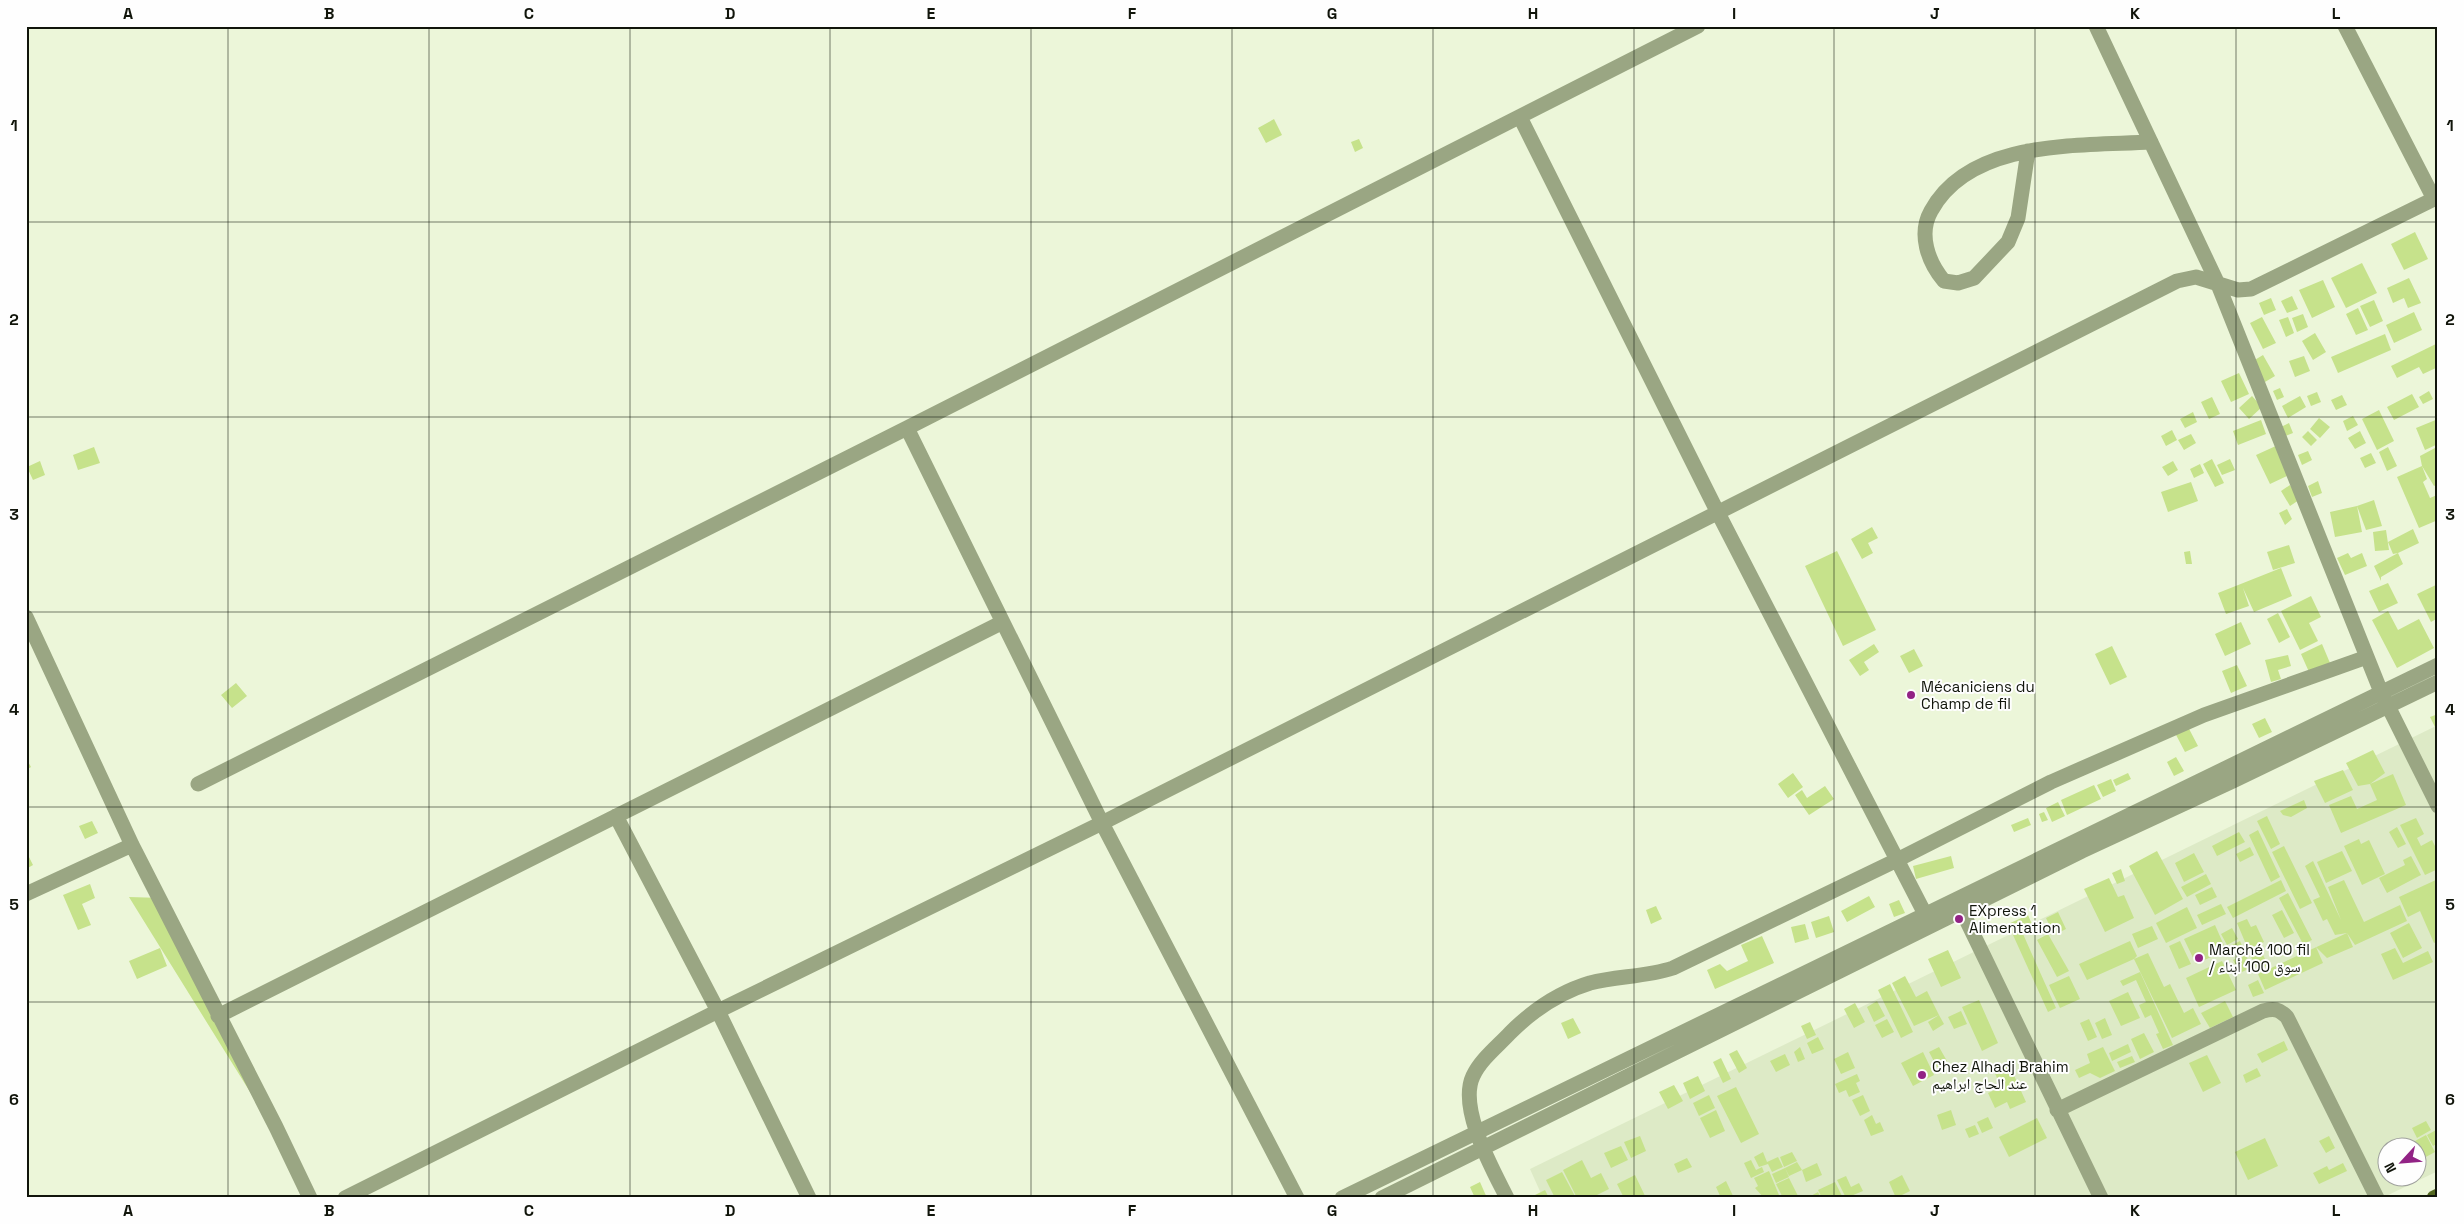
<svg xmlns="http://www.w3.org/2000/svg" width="2464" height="1224" font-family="'Space Grotesk','Noto Naskh Arabic',sans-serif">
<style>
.built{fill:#ddeac6;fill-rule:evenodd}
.building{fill:#c6e28b}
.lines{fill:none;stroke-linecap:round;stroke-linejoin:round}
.minor{stroke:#9aa683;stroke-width:15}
.major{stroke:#546821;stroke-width:15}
.grid{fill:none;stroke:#11150b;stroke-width:1;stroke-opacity:0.55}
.poi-dot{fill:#922385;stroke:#fefefe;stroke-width:2}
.labels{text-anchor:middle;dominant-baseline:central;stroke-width:4;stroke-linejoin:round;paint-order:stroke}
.poi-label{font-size:15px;fill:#11150b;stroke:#fefefe;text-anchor:start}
.neatline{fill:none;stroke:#11150b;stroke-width:2}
.grid-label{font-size:16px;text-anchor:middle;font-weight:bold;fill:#11150b}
</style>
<rect width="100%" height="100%" fill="#ecf6d9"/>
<!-- built -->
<path class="built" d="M2438,725V1171L2382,1198H1543L1530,1169ZM2386,1146H2416V1176H2386Z"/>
<!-- building -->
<path class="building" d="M1274,119L1282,135L1266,143L1258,128Z
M1359,139L1363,148L1355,152L1351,142Z
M2415,232L2428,259L2404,270L2391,244Z
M2362,263L2377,293L2346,308L2331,278Z
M2409,278L2421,303L2408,308L2404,298L2393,303L2387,288Z
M2323,280L2335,307L2312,318L2299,290Z
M2292,296L2298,309L2287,313L2281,301Z
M2271,298L2276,310L2264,315L2259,303Z
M2374,300L2383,321L2370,327L2360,306Z
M2358,308L2368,330L2356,335L2346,314Z
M2414,312L2422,330L2394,343L2386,325Z
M2303,314L2308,327L2297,332L2292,318Z
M2262,317L2276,343L2263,349L2250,323Z
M2288,317L2294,333L2286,337L2279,320Z
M2315,333L2326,352L2313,360L2302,341Z
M2385,334L2391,350L2338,373L2331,357Z
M2438,343V367L2423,374L2419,367L2397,378L2391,366Z
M2263,355L2275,376L2265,382L2253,361Z
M2304,356L2310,371L2295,377L2289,361Z
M2239,373L2249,394L2231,402L2221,381Z
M2280,388L2284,397L2277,400L2273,391Z
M2429,391L2433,399L2423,404L2419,397Z
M2317,392L2321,402L2311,406L2307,396Z
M2412,394L2419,407L2394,420L2387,407Z
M2342,395L2347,405L2336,410L2331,400Z
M2252,396L2262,407L2249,419L2239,408Z
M2300,396L2306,407L2288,418L2282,406Z
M2212,397L2220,414L2209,419L2201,402Z
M2379,410L2394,441L2377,450L2362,419Z
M2193,412L2197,422L2185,428L2180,419Z
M2353,416L2358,425L2347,431L2343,421Z
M2319,418L2330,427L2320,438L2310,429Z
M2438,419V444L2425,450L2416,428Z
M2261,420L2266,434L2238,445L2233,431Z
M2289,423L2293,433L2283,437L2279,428Z
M2172,430L2177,440L2166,446L2161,436Z
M2308,431L2317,440L2311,446L2302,437Z
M2360,431L2366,443L2355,449L2348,438Z
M2191,434L2196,443L2184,450L2178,440Z
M2278,445L2291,474L2270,484L2256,455Z
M94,447L100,463L78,470L73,455Z
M2388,447L2397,466L2387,471L2379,452Z
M2435,448L2438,454V484L2434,486L2422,466L2420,456Z
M2308,451L2312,460L2302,465L2298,455Z
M2371,453L2376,463L2365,468L2360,458Z
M2212,459L2224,483L2215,487L2203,464Z
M2230,459L2235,470L2222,475L2217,465Z
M40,461L45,475L33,480L27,467Z
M2173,461L2178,470L2168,476L2162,467Z
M2200,464L2204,473L2194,478L2190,469Z
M2422,466L2427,479L2423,482L2430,498L2437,495L2438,497V520L2419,528L2397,477Z
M2318,481L2322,493L2312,497L2308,486Z
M2191,482L2198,501L2168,512L2161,492Z
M2290,485L2299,500L2290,506L2281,491Z
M2374,500L2382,526L2366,530L2357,506L2362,532L2335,537L2330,512L2357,506Z
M2287,509L2292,519L2285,525L2279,513Z
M1872,527L1878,538L1868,543L1873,553L1862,559L1851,539Z
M2413,529L2419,543L2398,553L2403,564L2381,577V581L2374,566L2398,553L2393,554L2388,542Z
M2386,530L2389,550L2375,551L2373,532Z
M2289,545L2295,563L2273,570L2267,552Z
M1837,551L1876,630L1843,646L1805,566Z
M2190,551L2192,564H2186L2184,552Z
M2348,553L2351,558L2362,553L2367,566L2345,575L2337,558Z
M2281,568L2292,596L2254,612L2243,588L2249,606L2226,614L2218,593Z
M2388,583L2398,603L2379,612L2369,591Z
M2438,584V618L2431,622L2417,594Z
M2311,596L2321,617L2309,623L2318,641L2300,650L2281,611Z
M2388,611L2398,630L2419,619L2434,648L2397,668L2372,620Z
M2278,613L2290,637L2279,643L2267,619Z
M2241,622L2251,644L2225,656L2215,634Z
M1874,644L1879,652L1864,662L1869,670L1860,676L1849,660Z
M2322,644L2330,663L2309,672L2301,654Z
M2112,646L2127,677L2110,685L2095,654Z
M1914,649L1923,666L1909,673L1900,656Z
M2288,655L2291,666L2278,670L2281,679L2271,682L2265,660Z
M2237,665L2247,686L2231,693L2222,671Z
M236,683L247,696L232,708L221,695Z
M2438,714V733L2430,717Z
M2265,718L2272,732L2259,738L2252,724Z
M2187,725L2198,746L2185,752L2174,731Z
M2373,750L2385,773L2370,784L2393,774L2406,805L2341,833L2329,805L2351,796L2357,809L2377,800L2370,784L2358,786L2346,763Z
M2176,757L2184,771L2174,776L2167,762Z
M26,758L31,767L26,770Z
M2343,770L2353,790L2325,803L2314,781Z
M1793,773L1803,787L1788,798L1778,784Z
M2128,773L2131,779L2116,786L2113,780Z
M2111,779L2116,791L2103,797L2097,785Z
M2094,785L2101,799L2067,815L2061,800Z
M1825,786L1834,799L1809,815L1795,795L1802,790L1807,798Z
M2304,800L2307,808L2291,817L2283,815L2280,811Z
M2058,802L2065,816L2052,822L2046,808Z
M2044,812L2048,820L2042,822L2039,814Z
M2267,816L2280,844L2271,849L2257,821Z
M2028,818L2031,825L2014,832L2011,825Z
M2416,818L2424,834L2417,838L2421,846L2432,840L2438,852V869L2425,875L2400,825Z
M92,821L98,833L85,839L79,826Z
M2397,827L2406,844L2398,848L2389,832Z
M2258,830L2280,877L2271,882L2249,835Z
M2239,832L2245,842L2217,856L2212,846Z
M2359,839L2361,844L2369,840L2385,874L2362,885L2344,846Z
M2284,846L2312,903L2300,909L2272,852Z
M2250,847L2254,855L2240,862L2236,854Z
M26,851L33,865L26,869Z
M2157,851L2183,899L2155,915L2129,866Z
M2342,851L2352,871L2326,883L2317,862Z
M2194,853L2204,872L2184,882L2175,863Z
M1951,856L1954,868L1916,879L1913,866Z
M2411,856L2421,875L2387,893L2379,878L2405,865L2403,860Z
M2313,861L2341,920L2328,887L2344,880L2364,922L2400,905L2407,921L2355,945L2347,933L2353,947L2327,958L2316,947L2323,963L2265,990L2258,974L2347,933L2335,935L2327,919L2323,921L2313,900L2320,897L2305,866Z
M2121,869L2125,881L2117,884L2112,873Z
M2206,874L2211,884L2187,897L2181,887Z
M2109,878L2118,897L2124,895L2134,918L2105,932L2084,889Z
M2438,879V941L2434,943L2420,911L2408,917L2399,897Z
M2281,880L2286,891L2233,918L2227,907Z
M90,884L95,898L82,904L91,925L78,930L63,895Z
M2212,887L2217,897L2200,905L2195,895Z
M2288,893L2312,940L2303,944L2279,898Z
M1869,896L1875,907L1847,922L1841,911Z
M129,897L162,898L283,1145L137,910Z
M1899,900L1905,913L1894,917L1889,904Z
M2221,904L2226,914L2202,925L2197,915Z
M1656,906L1662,919L1651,924L1646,910Z
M2187,907L2197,928L2166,943L2156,923Z
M2282,910L2294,933L2284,938L2272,915Z
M2058,912L2066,929L2054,935L2046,918Z
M2028,915L2034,929L2023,934L2056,1008L2048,1012L2008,924Z
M1829,916L1834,932L1816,938L1811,922Z
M2247,919L2251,927L2256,925L2264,942L2248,949L2237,923Z
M2409,923L2422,948L2403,958L2390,933Z
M1805,924L1809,939L1795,943L1791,927Z
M2215,925L2226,950L2196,964L2184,939Z
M2152,926L2158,939L2138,948L2132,934Z
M2232,928L2238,939L2227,945L2221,934Z
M2048,934L2069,971L2057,977L2037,940Z
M1762,936L1774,963L1715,989L1707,970L1720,964L1727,971L1748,961L1741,945Z
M2130,941L2137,956L2134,959L2087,980L2079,964Z
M2180,941L2191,964L2179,969L2169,946Z
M2240,941L2243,948L2232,954L2228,947Z
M160,948L167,966L137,979L129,961Z
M2395,948L2403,963L2428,951L2433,962L2393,980L2381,954Z
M2260,949L2268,965L2258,970L2250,955Z
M1948,950L1961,978L1941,987L1928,959Z
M2148,953L2164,987L2170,984L2184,1013L2193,1008L2201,1024L2172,1038L2134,959Z
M2245,954L2252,967L2240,973L2233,960Z
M2222,961L2236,990L2199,1007L2186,978Z
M2140,972L2173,1045L2163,1049L2156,1034L2159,1033L2151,1015L2145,1018L2139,1005L2146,1002L2136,980L2123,986L2120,981Z
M1905,976L1916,997L1927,991L1939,1015L1914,1026L1892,983Z
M2069,976L2080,999L2060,1008L2049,985Z
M2258,980L2264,993L2253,997L2248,985Z
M1890,984L1913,1032L1901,1038L1878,990Z
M2128,992L2140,1018L2121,1026L2109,1001Z
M1979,1000L1998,1043L1982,1051L1962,1007Z
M1877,1001L1885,1016L1874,1022L1867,1007Z
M2225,1001L2233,1017L2210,1028L2201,1013Z
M1855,1003L1865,1022L1854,1028L1844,1009Z
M1961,1011L1967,1024L1954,1029L1948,1017Z
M1939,1015L1944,1024L1933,1031L1928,1022Z
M1573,1018L1581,1033L1568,1039L1561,1023Z
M2105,1018L2112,1035L2102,1039L2095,1023Z
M1887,1019L1894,1032L1882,1038L1875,1025Z
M2089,1019L2097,1037L2088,1041L2080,1023Z
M1810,1022L1816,1035L1807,1039L1801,1026Z
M2144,1033L2154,1052L2140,1059L2131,1039Z
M1818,1037L1824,1049L1812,1054L1807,1043Z
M2284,1041L2288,1050L2262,1063L2257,1054Z
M2128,1044L2131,1052L2112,1061L2109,1053Z
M1800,1047L1805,1059L1798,1062L1794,1052Z
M1939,1047L1947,1061L1937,1067L1929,1052Z
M2103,1047L2115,1071L2100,1078L2090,1073L2079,1078L2075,1070L2090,1063L2087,1054Z
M1737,1050L1747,1068L1739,1073L1729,1054Z
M1848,1052L1855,1068L1841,1074L1834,1059Z
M1923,1052L1934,1075L1913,1086L1901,1063Z
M1785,1054L1790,1065L1776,1072L1770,1061Z
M2207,1055L2221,1083L2203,1092L2189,1063Z
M2132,1056L2135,1062L2120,1068L2117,1062Z
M1721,1058L1731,1079L1723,1083L1713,1062Z
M2008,1062L2026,1102L2010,1109L2007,1102L1995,1108L1988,1093L2001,1087L1993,1069Z
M2257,1068L2261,1076L2246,1083L2243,1075Z
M1857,1074L1860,1081L1856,1083L1860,1092L1849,1097L1846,1090L1839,1093L1835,1084Z
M1698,1076L1705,1091L1690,1099L1683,1083Z
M1674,1085L1683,1101L1668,1109L1659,1092Z
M1736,1087L1759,1134L1741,1143L1717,1096Z
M1709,1095L1715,1108L1699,1116L1693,1103Z
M1863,1095L1870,1111L1860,1116L1852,1100Z
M1716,1110L1725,1131L1710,1138L1700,1118Z
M1951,1110L1956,1125L1942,1130L1937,1115Z
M1872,1115L1876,1124L1880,1122L1884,1131L1871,1136L1864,1120Z
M1988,1117L1993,1128L1982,1133L1977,1122Z
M2037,1118L2047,1138L2009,1157L1999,1137Z
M2426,1121L2431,1130L2417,1138L2412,1128Z
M1975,1125L1979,1134L1969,1138L1965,1129Z
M2438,1129V1143L2433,1146L2427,1135Z
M2426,1135L2435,1152L2424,1158L2415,1141Z
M1640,1136L1646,1151L1631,1158L1624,1142Z
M2329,1136L2335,1148L2326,1153L2319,1141Z
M2265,1138L2278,1166L2248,1180L2235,1152Z
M1621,1146L1628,1160L1611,1168L1604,1153Z
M1763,1152L1767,1162L1778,1157L1783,1167L1772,1172L1768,1164L1759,1167L1754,1157Z
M1792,1152L1797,1161L1784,1167L1780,1157Z
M1687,1158L1692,1167L1678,1173L1674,1164Z
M1582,1160L1591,1178L1601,1173L1609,1189L1591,1198H1577L1563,1170Z
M1751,1160L1756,1170L1762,1167L1764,1172L1751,1178L1744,1163Z
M1797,1162L1802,1170L1789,1176L1785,1168Z
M1817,1163L1822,1175L1806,1182L1802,1170Z
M2343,1163L2347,1171L2319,1184L2313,1173L2327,1166L2329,1170Z
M1785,1168L1789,1177L1776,1183L1772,1174Z
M1769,1171L1779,1195L1772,1198H1764L1755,1188L1758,1186L1754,1178Z
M1562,1172L1576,1198H1555L1546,1180Z
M1635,1175L1646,1198H1624L1617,1184Z
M1902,1175L1910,1191L1896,1198L1889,1182Z
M1846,1176L1851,1187L1859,1183L1863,1191L1846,1198L1837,1180Z
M1789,1178L1798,1196L1783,1198L1776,1184Z
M1726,1181L1734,1198H1721L1716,1187Z
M1480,1182L1487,1198H1475L1470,1187Z
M1835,1182L1843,1198H1822L1818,1190Z
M1545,1190L1549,1198H1529Z
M1818,1192L1821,1198H1807Z"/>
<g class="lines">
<!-- minor -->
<path class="minor" d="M2096,26L2217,282L2381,692L2438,806
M2345,26L2434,199
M1520,117L1717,511L1925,914
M2028,151L2018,218L2008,242L1974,278L1958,283L1944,281C1928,262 1918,234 1931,211C1970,139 2080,146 2151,142
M907,428L1698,26
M26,617L132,845L276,1127L310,1198
M198,784L907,428L1102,823L1297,1198
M616,816L718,1011L809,1198
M26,894L132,845
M1962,911L2101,1198
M218,1016L1001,623
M2057,1110L2263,1011C2274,1008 2279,1009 2287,1017L2377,1198
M345,1198L718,1011L1102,823L2177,281L2196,277L2238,290L2251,289L2438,197
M1342,1198L2438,665
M1382,1198L2082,851L2233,781L2438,682
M1507,1198C1492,1168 1458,1108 1473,1076C1481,1059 1498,1046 1510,1033C1532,1011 1560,992 1590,983C1617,976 1646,977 1673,968L1897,860L2051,782L2204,715L2367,657"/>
<!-- major -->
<path class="major" d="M2434,1198L2438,1196"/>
</g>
<!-- grid -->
<path class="grid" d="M228,26V1198M429,26V1198M630,26V1198M830,26V1198M1031,26V1198M1232,26V1198M1433,26V1198M1634,26V1198M1834,26V1198M2035,26V1198M2236,26V1198M26,222H2438M26,417H2438M26,612H2438M26,807H2438M26,1002H2438"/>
<!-- markers -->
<g class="poi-dot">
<circle cx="1911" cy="695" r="5"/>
<circle cx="1959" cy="919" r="5"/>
<circle cx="2199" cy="958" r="5"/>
<circle cx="1922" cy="1075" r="5"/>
</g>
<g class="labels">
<!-- poi labels -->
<g class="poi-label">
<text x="1921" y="686">Mécaniciens du<tspan x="1921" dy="17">Champ de fil</tspan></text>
<text x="1969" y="910">EXpress 1<tspan x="1969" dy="17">Alimentation</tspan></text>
<text x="2209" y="949">Marché 100 fil<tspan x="2209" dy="17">/ سوق 100 أبناء</tspan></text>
<text x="1932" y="1066">Chez Alhadj Brahim<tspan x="1932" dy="17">عند الحاج ابراهيم</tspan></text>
</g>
</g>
<!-- border -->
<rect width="2464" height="1224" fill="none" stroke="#fefefe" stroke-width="55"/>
<!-- north arrow -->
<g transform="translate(2402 1162) rotate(244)"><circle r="24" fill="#fefefe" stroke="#9fa19d"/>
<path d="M0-4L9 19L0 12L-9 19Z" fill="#922385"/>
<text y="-8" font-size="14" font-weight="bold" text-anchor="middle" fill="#11150b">N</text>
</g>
<rect x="28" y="28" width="2408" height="1168" class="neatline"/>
<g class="grid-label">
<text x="128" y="19">A</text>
<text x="329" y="19">B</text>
<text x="529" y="19">C</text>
<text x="730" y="19">D</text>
<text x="931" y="19">E</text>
<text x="1132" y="19">F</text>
<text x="1332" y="19">G</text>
<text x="1533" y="19">H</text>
<text x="1734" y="19">I</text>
<text x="1935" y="19">J</text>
<text x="2135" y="19">K</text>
<text x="2336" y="19">L</text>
<text x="14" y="131">1</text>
<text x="2450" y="131">1</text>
<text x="14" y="325">2</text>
<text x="2450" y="325">2</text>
<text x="14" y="520">3</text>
<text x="2450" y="520">3</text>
<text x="14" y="715">4</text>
<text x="2450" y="715">4</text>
<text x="14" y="910">5</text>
<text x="2450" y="910">5</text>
<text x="14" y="1105">6</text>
<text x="2450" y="1105">6</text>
<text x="128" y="1216">A</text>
<text x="329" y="1216">B</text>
<text x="529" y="1216">C</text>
<text x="730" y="1216">D</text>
<text x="931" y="1216">E</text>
<text x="1132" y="1216">F</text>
<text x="1332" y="1216">G</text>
<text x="1533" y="1216">H</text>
<text x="1734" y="1216">I</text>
<text x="1935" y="1216">J</text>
<text x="2135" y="1216">K</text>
<text x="2336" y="1216">L</text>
</g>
</svg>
